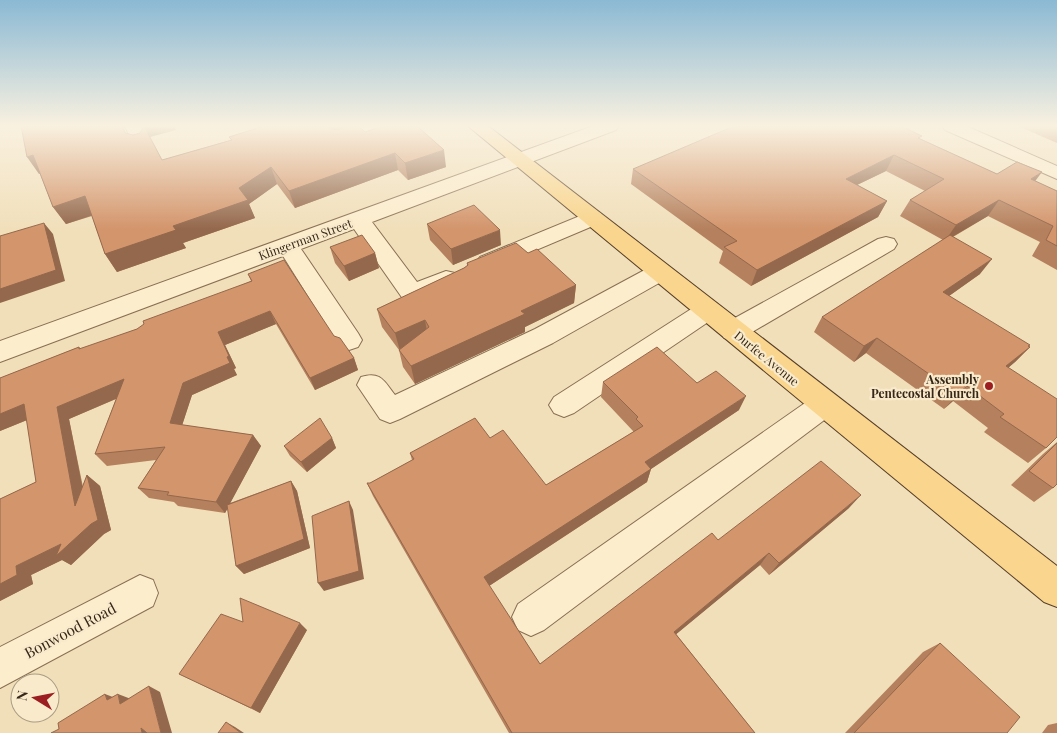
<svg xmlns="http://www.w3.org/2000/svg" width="1057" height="733" font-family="'Playfair Display',serif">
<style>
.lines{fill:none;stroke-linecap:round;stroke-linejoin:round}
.minor-casing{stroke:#896f53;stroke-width:2}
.major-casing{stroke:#563d28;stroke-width:2}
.minor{fill:#fcedcd;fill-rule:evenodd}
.major{fill:#f9d58d;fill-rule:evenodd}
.wall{fill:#b5805d}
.shaded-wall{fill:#94684c}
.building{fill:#d3956c;stroke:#94684c}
.poi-dot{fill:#9c1e22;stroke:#f8eaca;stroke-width:2}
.labels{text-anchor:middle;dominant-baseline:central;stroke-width:4.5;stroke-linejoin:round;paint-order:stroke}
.street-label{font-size:12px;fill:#362719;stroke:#f8eaca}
.poi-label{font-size:12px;font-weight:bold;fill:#362719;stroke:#f8eaca;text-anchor:end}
.near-street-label{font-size:15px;fill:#362719;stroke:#f8eaca}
</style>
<rect width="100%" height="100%" fill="#f1dfba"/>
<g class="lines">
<!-- minor casing -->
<g class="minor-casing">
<path id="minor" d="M125,126H143L151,144L149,148L142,150L135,148Z
M361,126H388L385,130L341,145L334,143L332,139L334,135Z
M593,126H619L616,130L372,222L417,282L446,271L455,273L458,279C453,287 421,302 411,301C408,301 406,300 403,299L354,229L301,249L358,333L362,340L358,347L349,350L340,347L283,256L0,362V341Z
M942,126H966L1057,166V179L945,130Z
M592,211L600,213L603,218L600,223L496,267L488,270L480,267L476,262L480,257Z
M886,237L894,239L897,244L894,249L742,338L733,340L724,338L720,331L724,324L878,239Z
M660,264L668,266L672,272L668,278L553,343L400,419L390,423L380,419L357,385L361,377C381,371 384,381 395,395L535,329L652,266Z
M708,301L717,304L721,310L717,316L574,413L564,417L554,413L549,405L554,397L699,304Z
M825,392L835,396L839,404L835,412L544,630L531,636L518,630L512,617L518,604L815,396Z
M140,575L153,580L158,593L153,606L0,688V647Z"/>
</g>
<!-- major casing -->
<g class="major-casing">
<path id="major" d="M468,126H488L1057,566V607L1044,602Z"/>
</g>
<!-- minor -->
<use href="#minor" class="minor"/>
<!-- major -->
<use href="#major" class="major"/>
</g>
<!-- wall -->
<path class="wall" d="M264,126H348L365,132L446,167L408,180L398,170L295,208L277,184L249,204L255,218L183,243L186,248L117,272L105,254L92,216L66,224L53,207L40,174H39L123,127L126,133L162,160L231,140L229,137Z
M1018,126H1057V143Z
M921,139L997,174L1035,181L1057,191V270L1032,256L1040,242L988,216L953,237L980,274L949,296L1030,347L1015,362L1008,368L1046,448L1028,463L984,432L988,428L953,401L944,409L866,353L854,362L814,332L822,317L943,240L900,216L910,200L925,191L886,171L857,185L887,201L878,217L751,286L719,263L723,251L631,184L633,169Z
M427,224L501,245L453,265L430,240Z
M330,247L375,253L379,268L349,281L335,263Z
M528,253L576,285L574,303L525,327V332L415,384L403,367L399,350L382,327L377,309L464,268L467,266V263Z
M248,274L334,336L354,358L358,370L315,390L276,324L225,345L236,368L234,369L237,375L192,395L182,425L253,435L261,446L230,503L291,481L297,491L310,548L244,574L236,566L228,508L225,513L178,506L174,502L149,498L138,488L156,460L107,466L95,454L116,399L69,419L83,487L87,475L100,486L111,530L104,534L71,565L62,560L31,575L33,584L0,601V499L36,482L27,420L0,431V378L79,347L81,349L137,329L251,281Z
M603,382L697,383L739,410L651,469L647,482L489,586L540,664L718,540L849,508L769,575L760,565L676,634L755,733H509L373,496L367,483H370L412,460L410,453L490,438L546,485L633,432V431L601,397Z
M332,438L336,448L307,472L290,456L284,446Z
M1057,442V484L1053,488L1034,502L1011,485L1043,454Z
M243,622L307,630L260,713L179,674Z
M940,643L1007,733H845L923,652Z
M1057,723V733H1042L1048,725Z"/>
<!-- shaded-wall -->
<path class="shaded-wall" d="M144,126H174L176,130L150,137Z
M327,126H348V128L330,140Z
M444,150L446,167L408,180L405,163Z
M395,153L398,170L295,208L289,191Z
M33,155L45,172L39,174L27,157Z
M894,155L886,171L838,194L846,179Z
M271,167L277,184L249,204L255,218L183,243L186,248L117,272L105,254L173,226L239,188Z
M1042,172L1030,188L1031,179Z
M85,196L96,214L66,224L53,207Z
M999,200L988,216L945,241L956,225Z
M887,201L878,217L751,286L757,270Z
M44,223L53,234L65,281L0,303V289Z
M500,230L501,245L453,265L451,249Z
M375,253L379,268L349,281L344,266Z
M992,259L980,274L932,308L943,292Z
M576,285L574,303L525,327V332L415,384L411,366L521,311Z
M270,311L276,324L225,345L236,368L234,369L237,375L192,395L179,435L170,423L183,383L218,332Z
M425,320L428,338L400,351L395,333Z
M877,338L866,353L854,362L864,346Z
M1030,347L1015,362L991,382L1006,366Z
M354,358L358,370L315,390L310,378Z
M124,379L134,391L69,419L88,516L75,506L57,407Z
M967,386L953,401L944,409L958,394Z
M746,396L739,410L651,469L647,482L486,588L484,577L645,462Z
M24,404L37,416L0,431V414Z
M253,435L261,446L225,513L216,502Z
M332,438L336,448L307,472L301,462Z
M87,475L100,486L111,530L104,534L71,565L62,560L31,575L33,584L0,601V584L16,566L61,544Z
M291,481L297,491L310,548L244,574L236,566Z
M861,495L849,508L769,575L779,563Z
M349,501L353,510L364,579L324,591L318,583Z
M769,553L760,565L668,641L674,632Z
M300,623L307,630L260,713L251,708Z
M149,686L160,692L172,733H161Z
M105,694L118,699L107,700Z
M118,694L131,699L120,704Z
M226,722L235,727L244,733H241Z
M141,728L153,733H142Z"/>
<!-- building -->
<path class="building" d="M21,126H122L125,133L133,135L140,133L144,126L162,160L232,140L229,137L264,126H328L329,128L337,130L349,126H359L365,132L383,126H417L444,150L405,163L395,153L289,191L271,167L239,188L248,200L173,226L176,230L105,254L85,196L53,207L33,155L27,157Z
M734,126H901L922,136L918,138L997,174L1017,162L1042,172L1031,179L1057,191V246L1046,240L1053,226L999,200L956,225L910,200L944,179L894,155L846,179L887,201L757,270L724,247L737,241L633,169Z
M474,205L500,230L451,249L427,224Z
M44,223L56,270L0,289V236Z
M362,235L375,253L344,266L330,247Z
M950,235L992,259L943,292L1030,345L1028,346L1030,347L1006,366L1057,399V437L1046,448L1000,417L1004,414L967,386L958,394L877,338L864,346L822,317Z
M516,243L528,253L537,249L576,285L521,311L525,314L411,366L399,350L429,327L425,320L395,333L377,309L464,268L468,265L467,263Z
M284,260L334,336L340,338L354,358L310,378L270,311L218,332L229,356L227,357L230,363L183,383L170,423L253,435L216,502L167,495L169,492L138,488L165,447L95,454L124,379L57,407L75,506L87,475L98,520L91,524L56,556L61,544L16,566L17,575L0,584V499L36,482L24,404L0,414V378L79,347V349L137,329L144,324L143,321L252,281L248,274Z
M657,347L697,383L716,371L746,396L645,462L651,469L484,577L540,664L712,533L718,540L821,461L861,495L779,563L769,553L674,632L755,733H512L367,483H370L414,459L410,453L475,418L490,438L503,430L546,485L643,426L636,419L638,417L603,382Z
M320,418L332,438L301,462L284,446Z
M1057,443V484L1053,488L1029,471Z
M291,481L304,539L236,566L227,505Z
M349,501L359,571L318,583L312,516Z
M240,598L300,623L251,708L179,674L221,614L243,622Z
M940,643L1020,717L1007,733H854Z
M149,686L161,733H147L141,728L142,733H51L59,729L58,723L105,694L107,700L118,694L120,704Z
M226,722L241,733H218Z"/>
<!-- sky -->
<linearGradient id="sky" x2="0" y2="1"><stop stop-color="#8bb9d4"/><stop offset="0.55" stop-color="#f9f1e0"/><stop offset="1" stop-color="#f9f1e0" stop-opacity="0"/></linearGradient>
<rect width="1057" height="229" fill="url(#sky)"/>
<!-- markers -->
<circle class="poi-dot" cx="989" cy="386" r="5"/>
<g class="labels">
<!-- street labels -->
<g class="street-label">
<text transform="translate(305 239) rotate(-20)">Klingerman Street</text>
<text transform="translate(767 358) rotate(39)">Durfee Avenue</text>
</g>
<!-- poi labels -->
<g class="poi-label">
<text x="979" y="379">Assembly<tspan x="979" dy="14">Pentecostal Church</tspan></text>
</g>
<!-- near-street labels -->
<g class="near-street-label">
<text transform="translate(70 630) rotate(-28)">Bonwood Road</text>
</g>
</g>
<!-- north arrow -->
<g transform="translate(35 698) rotate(280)"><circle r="24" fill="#f8eaca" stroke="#aa9c83"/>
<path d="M0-4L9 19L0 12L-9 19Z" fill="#9c1e22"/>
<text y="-8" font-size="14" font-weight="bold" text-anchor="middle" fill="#362719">N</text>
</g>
</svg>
